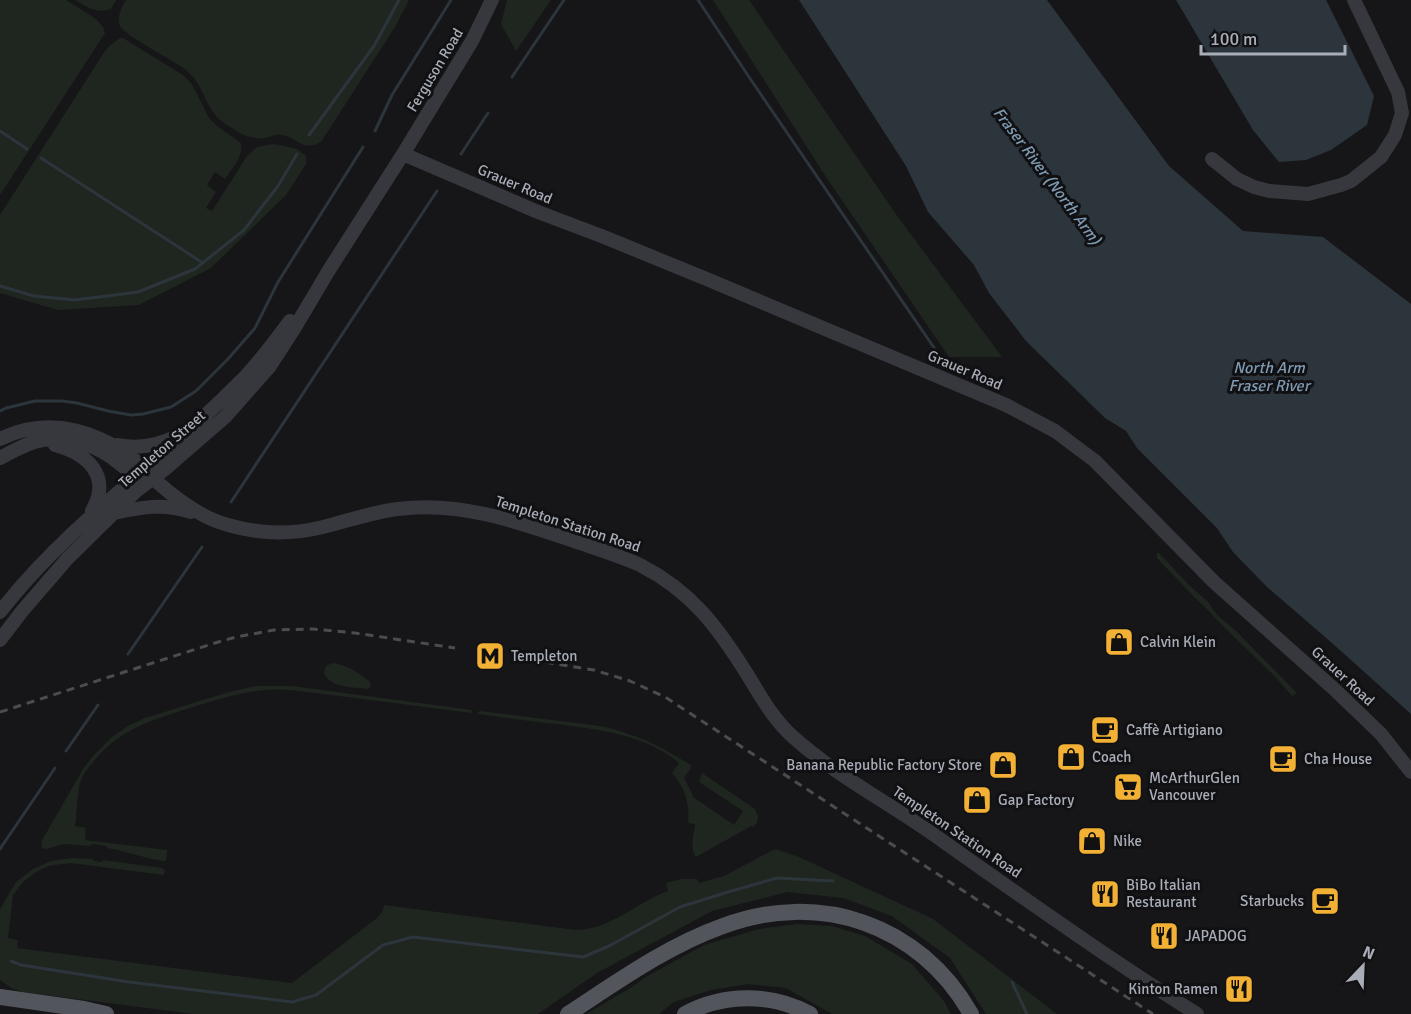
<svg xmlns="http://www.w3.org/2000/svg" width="1411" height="1014" font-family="Signika,sans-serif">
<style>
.green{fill:#1e261f}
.water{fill:#2c353c}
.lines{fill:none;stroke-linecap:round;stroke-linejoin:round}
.stream{stroke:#2c353c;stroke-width:3}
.minor{stroke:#37383d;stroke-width:14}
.major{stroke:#53555c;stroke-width:16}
.rail{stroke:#4a4c52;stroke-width:3;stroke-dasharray:8 6;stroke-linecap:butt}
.labels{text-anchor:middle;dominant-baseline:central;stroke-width:6;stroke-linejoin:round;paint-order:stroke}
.street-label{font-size:15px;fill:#a8adb8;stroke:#111113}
.poi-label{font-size:15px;fill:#a8adb8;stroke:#111113;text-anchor:start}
.water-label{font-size:16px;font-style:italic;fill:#7f9bb3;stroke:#111113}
</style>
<rect width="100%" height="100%" fill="#161618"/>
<!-- green -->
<path class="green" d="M0,0H66L96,19L103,27L105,33L0,195Z
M75,0H116L111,9C97,14 87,7 75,0Z
M126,0H409L395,27L321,142C302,152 298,138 282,135C276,133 271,137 265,138C261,139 255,138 251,137C245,136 239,133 234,129C226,125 218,120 213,112C203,97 200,81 186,70C172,59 128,38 120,26C116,19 122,6 126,0Z
M507,0H551L516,51L501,24Z
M713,0H749L898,217L1002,357H949L826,177Z
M120,38H123L183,75L191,83L196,92L209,118L217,126L241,143C243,157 233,168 225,179L215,172L207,185L216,192L206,208L212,211L247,156L257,147L272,144L280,145L297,149L306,156V164L286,195L211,268L139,305L58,310L0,293V215L103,54L109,46Z
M1157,553H1159L1188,584L1208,602L1217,615L1235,630L1295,691L1296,693L1295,695L1292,696C1271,670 1245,649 1222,625C1215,618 1203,604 1196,599L1157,558Z
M333,663C347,665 358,672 369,681L371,684L370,687L367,689C353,687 330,688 324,673L326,666Z
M256,686H292L472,710V713L292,690C255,687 227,697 193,707C155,719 119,729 94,761C89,767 83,773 81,780C77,793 77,813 75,826L86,828L85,840L167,850L166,860L165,861C145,859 127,851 107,848V846L92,844L91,846L63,844L46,849L42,848L41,842L83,769L93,756L113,736L128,726L145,718L229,692Z
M479,711L600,726C634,733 663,747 692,766L684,778L692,793L693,797L734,825L743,811L699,782L702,773L755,809L758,816L757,823L753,827L751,826L696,857C689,848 694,834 695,824L688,823C690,803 685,788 672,773L679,763C645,734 599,730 557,724C530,721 504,718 478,714Z
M775,849L799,857L933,919L1057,1014H986L950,958L892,916L843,898L788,892L712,911L597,973L538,1014H193L23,992L11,988L0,980V909L16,882L33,869L51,861L72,858L93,859V861L102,862L103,860L162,868L165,870L164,875L71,863L54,865L46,867L38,871L24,881L13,895L8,938L18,940L17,948L292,983L377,918L382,912L384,905L576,930C610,930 637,902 668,891L666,883L681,879H697L699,883L724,876Z
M797,924L832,926L865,936L912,964L944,1001L951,1014H832L786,988L748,984L711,990L674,1002L659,1014H586L632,987L644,978L704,945L759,929Z"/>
<!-- water -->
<path class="water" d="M799,0H1047L1169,166L1243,231L1323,237L1411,304V714L1332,643L1267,587L1233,552L1217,528L1137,448L1126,431L1105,418L1026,341L989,293L974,265L928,212L906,166Z
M1176,0H1326L1374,96L1367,125L1331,150L1306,160L1279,162L1253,130Z"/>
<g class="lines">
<!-- stream -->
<path class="stream" d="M698,0L751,80L939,355
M512,77L564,0
M0,131L27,149
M375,131L392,95L451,0
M309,135L374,46L399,0
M461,154L488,113
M41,158L203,263
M0,286L34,296L75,300L138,292L195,269L244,230L278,186L297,154
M0,411L6,408L35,401H62L77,403L108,411L131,415L143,414L171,407L196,391L228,359L255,328L278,282L363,147
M231,502L437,191
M128,654L202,547
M66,751L98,705
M0,849L55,768
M11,961L21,965L129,982L292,1002L316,995L383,945L413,937L583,957L609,946L680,907L728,892L777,878L833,881
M1012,982L1027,1014"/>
<!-- minor -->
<path class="minor" d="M403,154L538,212L604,237L709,280L1006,405L1055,431L1095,461L1214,582L1333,688L1381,734L1411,772
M1212,159L1237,179L1254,187L1269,191L1308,194L1341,185L1351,181L1381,157L1395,135L1402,113L1398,92L1354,0
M0,439C51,414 103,432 143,467C148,471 150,476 155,480C176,499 201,518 228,525C259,534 291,535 323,527C348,521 372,512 398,509C458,501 516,521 571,540C594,548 618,555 640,565C691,591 717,626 747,674C760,695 773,719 792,736C834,774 884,800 930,832C1018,894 1106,957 1197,1014
M55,445C88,454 112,476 92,511
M117,445C139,449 158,446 177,436
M0,458C11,452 22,446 34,442C60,434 90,443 111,457C121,464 131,475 143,477
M114,513C143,507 163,503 191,512
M0,612C45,554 102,506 157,459C187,433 216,406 244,378C261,360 276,340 290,321
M0,640L23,610L68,558L135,492L165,469L225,417L270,366L294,329L329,270L403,154L472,41L492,0"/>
<!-- major -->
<path class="major" d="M0,997L84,1009L106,1014
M568,1014C617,982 667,946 723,926C819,890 920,924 971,1014
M685,1014C724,993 771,993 810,1014"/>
<!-- rail -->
<path class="rail" d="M518,658L594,670L630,681L665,697L1153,1014
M0,712L215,643L236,637L274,630L313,629L355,633L455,648"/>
</g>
<!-- icons -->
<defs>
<g id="shop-square" transform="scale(1.5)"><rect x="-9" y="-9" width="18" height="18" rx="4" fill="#f2b134" stroke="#111113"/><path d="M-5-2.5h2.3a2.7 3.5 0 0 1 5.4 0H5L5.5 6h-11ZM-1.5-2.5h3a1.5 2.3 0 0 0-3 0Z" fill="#111"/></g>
<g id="metro-square" transform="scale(1.5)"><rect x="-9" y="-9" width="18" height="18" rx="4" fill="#f2b134" stroke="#111113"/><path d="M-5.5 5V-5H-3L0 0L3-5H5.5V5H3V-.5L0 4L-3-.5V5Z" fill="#111"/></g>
<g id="cafe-square" transform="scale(1.5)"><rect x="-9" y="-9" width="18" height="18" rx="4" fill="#f2b134" stroke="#111113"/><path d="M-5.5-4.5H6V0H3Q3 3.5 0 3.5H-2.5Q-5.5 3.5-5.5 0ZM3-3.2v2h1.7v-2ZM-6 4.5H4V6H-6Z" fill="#111"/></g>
<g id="supermarket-square" transform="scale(1.5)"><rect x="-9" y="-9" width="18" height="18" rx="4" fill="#f2b134" stroke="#111113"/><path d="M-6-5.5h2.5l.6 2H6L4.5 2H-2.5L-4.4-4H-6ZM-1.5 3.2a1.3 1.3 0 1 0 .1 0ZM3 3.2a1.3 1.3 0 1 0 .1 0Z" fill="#111"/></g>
<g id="restaurant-square" transform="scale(1.5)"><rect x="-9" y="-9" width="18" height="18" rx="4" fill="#f2b134" stroke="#111113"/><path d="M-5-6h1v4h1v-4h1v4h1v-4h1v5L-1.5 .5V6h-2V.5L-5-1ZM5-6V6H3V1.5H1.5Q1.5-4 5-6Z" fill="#111"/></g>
</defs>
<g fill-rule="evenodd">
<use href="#shop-square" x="1119" y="642"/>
<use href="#metro-square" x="490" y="656"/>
<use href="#cafe-square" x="1105" y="730"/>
<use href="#shop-square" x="1071" y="757"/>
<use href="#cafe-square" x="1283" y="759"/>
<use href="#shop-square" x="1003" y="765"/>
<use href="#supermarket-square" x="1128" y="787"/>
<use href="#shop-square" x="977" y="800"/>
<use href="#shop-square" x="1092" y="841"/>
<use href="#restaurant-square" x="1105" y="894"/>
<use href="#cafe-square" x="1325" y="901"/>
<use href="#restaurant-square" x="1164" y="936"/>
<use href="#restaurant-square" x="1239" y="989"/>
</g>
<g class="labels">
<!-- street labels -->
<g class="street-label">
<text transform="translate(435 70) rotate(-59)">Ferguson Road</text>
<text transform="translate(515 184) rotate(23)">Grauer Road</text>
<text transform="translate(965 370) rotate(23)">Grauer Road</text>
<text transform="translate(162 449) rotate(-41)">Templeton Street</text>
<text transform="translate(568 524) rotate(18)">Templeton Station Road</text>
<text transform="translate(1343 676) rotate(43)">Grauer Road</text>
<text transform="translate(957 832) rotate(34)">Templeton Station Road</text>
</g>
<!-- poi labels -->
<g class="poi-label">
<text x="1140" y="642">Calvin Klein</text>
<text x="511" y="656">Templeton</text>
<text x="1126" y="730">Caffè Artigiano</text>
<text x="1092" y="757">Coach</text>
<text x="1304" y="759">Cha House</text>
<text x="982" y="765" text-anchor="end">Banana Republic Factory Store</text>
<text x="1149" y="778">McArthurGlen<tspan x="1149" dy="17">Vancouver</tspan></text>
<text x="998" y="800">Gap Factory</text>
<text x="1113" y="841">Nike</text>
<text x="1126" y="885">BiBo Italian<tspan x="1126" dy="17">Restaurant</tspan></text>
<text x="1304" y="901" text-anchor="end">Starbucks</text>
<text x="1185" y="936">JAPADOG</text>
<text x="1218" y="989" text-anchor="end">Kinton Ramen</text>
</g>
<!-- water labels -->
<g class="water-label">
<text transform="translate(1047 176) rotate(53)">Fraser River (North Arm)</text>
<text x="1269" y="368">North Arm<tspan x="1269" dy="18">Fraser River</tspan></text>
</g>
</g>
<!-- north arrow -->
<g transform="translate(1363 966) rotate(23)" stroke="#111113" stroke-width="4.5" paint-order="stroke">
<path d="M0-4.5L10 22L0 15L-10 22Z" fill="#a8adb8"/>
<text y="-9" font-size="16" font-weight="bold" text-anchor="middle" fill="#a8adb8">N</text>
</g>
<!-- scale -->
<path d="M1201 45v9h144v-9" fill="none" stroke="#a8adb8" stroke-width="3"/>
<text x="1210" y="45" font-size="18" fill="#a8adb8" stroke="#111113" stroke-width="4.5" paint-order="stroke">100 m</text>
</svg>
